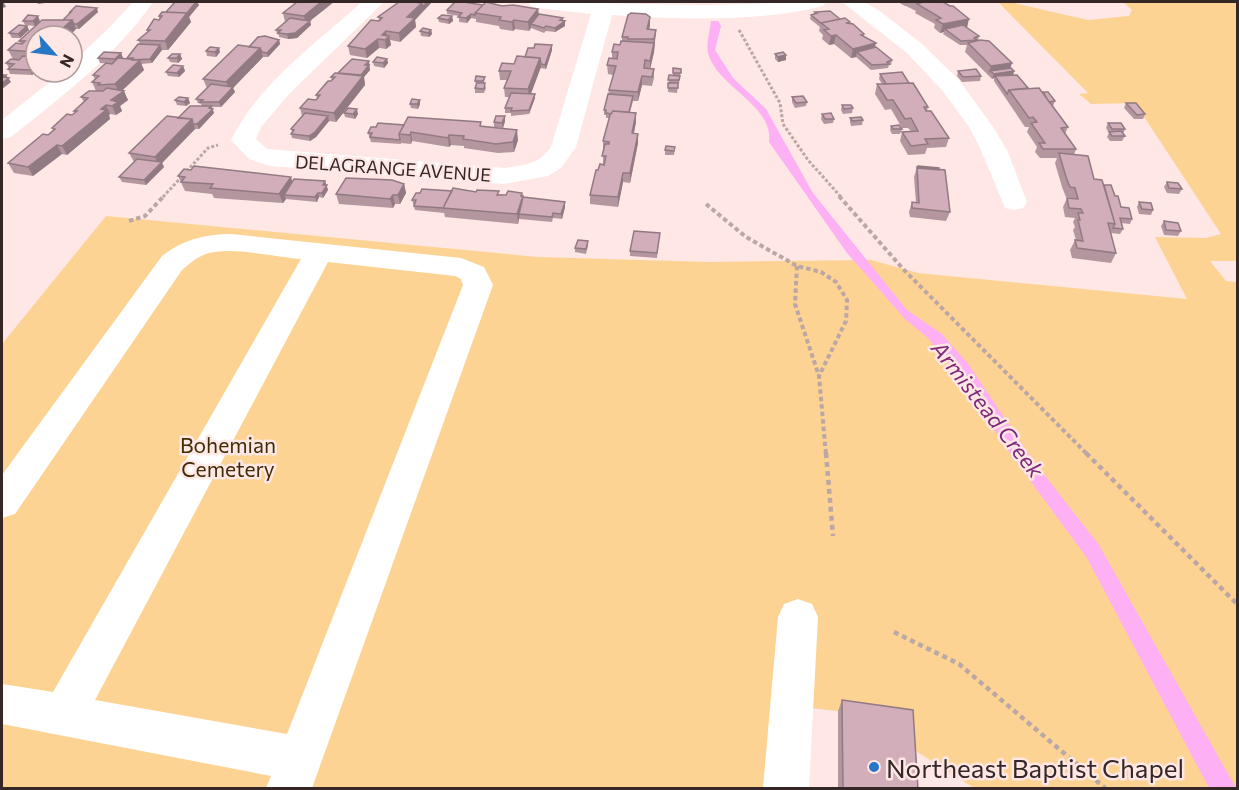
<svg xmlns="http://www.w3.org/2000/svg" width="1239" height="790" font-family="Commissioner,sans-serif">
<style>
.green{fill:#fdd393}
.water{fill:#fdb0f3}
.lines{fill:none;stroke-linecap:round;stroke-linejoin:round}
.path-far2{stroke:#bba7a5;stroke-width:3;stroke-dasharray:3 2;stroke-linecap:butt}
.path-far1{stroke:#bba7a5;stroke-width:4;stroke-dasharray:4.5 3;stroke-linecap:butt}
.path{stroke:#bba7a5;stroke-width:4.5;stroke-dasharray:5 4;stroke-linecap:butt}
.minor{fill:#fff;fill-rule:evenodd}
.wall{fill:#b4969f}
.shaded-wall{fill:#927a82}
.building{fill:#d1aeb9;stroke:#927a82;stroke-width:1.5}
.poi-dot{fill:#2677c6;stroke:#fee7e4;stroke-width:2}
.labels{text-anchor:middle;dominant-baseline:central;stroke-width:5;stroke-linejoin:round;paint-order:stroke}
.far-street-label{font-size:18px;fill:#352726;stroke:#fee7e4}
.park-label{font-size:21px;fill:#412b03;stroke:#fee7e4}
.water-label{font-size:22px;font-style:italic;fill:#7e2777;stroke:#fee7e4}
.near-poi-label{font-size:26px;fill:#352726;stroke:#fee7e4;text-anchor:start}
</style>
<rect width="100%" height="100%" fill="#fee7e4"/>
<!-- green -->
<path class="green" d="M1010,2L1088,20L1129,16L1132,10L1123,2H1237V261H1210L1226,281L1237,282V788H974L908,746L838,711L778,705L768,788H2V344L106,216L538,257L709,262L871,260L918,273L1187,299L1155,237L1206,238L1221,234L1135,103L1091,104L1079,94L1088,93L999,3Z"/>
<!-- water -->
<path class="water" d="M711,21H718L721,26L715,50L733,78L766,109L813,193L907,310L942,334L969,365L1032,459L1099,545L1236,788H1209L1087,558L999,438L974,395L928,338L905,319L847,253L769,142C774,105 717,87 708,53C706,44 710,30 711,21Z"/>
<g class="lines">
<!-- path-far2 -->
<path class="path-far2" d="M739,30L780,103L783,124L808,160L841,197
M163,197L208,148L218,145"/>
<!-- path-far1 -->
<path class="path-far1" d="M839,196L904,270L1088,455
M706,204L746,237L797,266L821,272L836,282L847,300L846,321L819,376L826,455
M129,221L145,216L164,196
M797,266L795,304L819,376"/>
<!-- path -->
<path class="path" d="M826,453L833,536
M1086,453L1238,605
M894,632L959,664L1105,788"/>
<!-- minor -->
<path class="minor" d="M133,2H153C116,56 61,97 11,137L2,139V120L62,72H72V63L110,27Z
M362,2H384L289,94L261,127L256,139L267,149L504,168C524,165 538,165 551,147L591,14L538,8L531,6L528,2L707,5L826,2L823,6C755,23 681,19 612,15L576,147L561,168L548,176L504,184L270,166L249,159L231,140C257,86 318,41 362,2Z
M842,2H865L881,12L922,44L959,80L993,127L1007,150L1027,202L1023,208L1014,210L1005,208L981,150L969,127L942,90L907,53Z
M231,234L461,258L484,267L493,285L312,788H266L271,776L2,724V684L53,692L301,259C275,257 230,246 206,254C197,257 189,264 182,270L15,514L2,518V475L162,256C182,240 205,234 231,234ZM328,262L455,276L461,279L463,285L287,734L95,700Z
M798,599L812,604L818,617L809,788H763L778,617L784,604Z"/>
</g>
<!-- wall -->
<path class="wall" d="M175,2H197L199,5L189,17L191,22L168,50H162L152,63L141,64L144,70L122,91L128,100L120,106L122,111L116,115L110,114L109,115L110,119L67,155L62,154L33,176L14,173L8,163L48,135L53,130L52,128L75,113L74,111L84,102L81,97L96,91L92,82L95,80L93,75L113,64L100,63L98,58L121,53L123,58L122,59H128L127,58L140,44L138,40L148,32L147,30L159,20V16L166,12Z
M297,2L310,21L311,25L297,38L288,39L279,37V35L277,34L276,30L285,22L283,13Z
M399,2H432L415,20L416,27L400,42L390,40L391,45L386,49L379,48L367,58L350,55L348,46L379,21L378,17Z
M898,2H943L967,28L979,36L978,40L1014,71L1013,75L1028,88L1043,92L1055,101L1053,106L1068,127L1065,134L1076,149L1074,155L1094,179L1104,185L1115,196L1121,207L1132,219L1130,224L1121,223L1123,229L1120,234L1111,233L1116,253L1111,263L1072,258L1070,250L1075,240H1076L1073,230L1075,227L1073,222L1075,218L1065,217L1063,207L1067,198H1071L1066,197L1062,187L1055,163L1057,158H1040L1035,152L1037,147L1027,132L1029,127H1025L994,81V78L992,79L965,52L967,45H960L943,34L944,32L940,33L934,28L935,24L915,13L916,11L906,6H905Z
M483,5L538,9L539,14L565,21V26L555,32L546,31L544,33L531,28L529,31L515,29L513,31L500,29L499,26L476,22V19L471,18L467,23L459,22V16L447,14V10Z
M70,12H98L79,29H76L71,34L73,38L72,39V36H36V72L32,75L10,74L8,69L9,68L6,63L13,59L8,50L21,44L19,41L63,20L70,13Z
M815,12L840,19L850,24L864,34V36L875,48L892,60L891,65H889L888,68L871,70L856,57L851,58L834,44L829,45L822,39L823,35L819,31L820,27L810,19L811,15L814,14Z
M452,16L453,21L449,24L439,22L438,18Z
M650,17L649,29L656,30L654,52L650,68L654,69V78L652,86L642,85L638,101H633L630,112L636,113V122L634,133L638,134V143L630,183L623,182L618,207L590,204V195L598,170L603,165V141L610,118H606V115H604V110L613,75L608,74L607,65L612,58V52L620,45L622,41V37Z
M23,21H40L35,26L25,25Z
M27,26L29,30L20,38H12L9,33Z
M431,30L432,34L429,37L421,36L420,31Z
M279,40L280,44L268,57H263L233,88L235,92L221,107H212L214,113L199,129H195L162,163L164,167L146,185L122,182L119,177L134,162L129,153L178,118L202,106L201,104L198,103L196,99L207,88L203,79L249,47Z
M534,48L552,50L546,69L540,68L531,93L535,98L529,114L511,116V113H505V108L509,97H505L504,88L507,80H500L499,71L514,64L525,57Z
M206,51L220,52L216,57L207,56Z
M180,54L182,59L178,63L170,62L168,58Z
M775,54L786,60L778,62L775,59Z
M387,59L388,63L384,68L374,66L373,62Z
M183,66L185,71L179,77L168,76L166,72Z
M370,66L369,67L370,70L364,77L365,85L336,122L329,121L316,137L310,141L292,138L291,134L292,132L291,129L302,116L300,108L316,100L317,98L316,95L332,81L331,77L338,73Z
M673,68L681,69L679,84H678L677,93L668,92L669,75L673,76Z
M958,71L981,76L980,81L962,82L957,76Z
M880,74L909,83L928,107L927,111L949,138L946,147L927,148L925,154L908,155L900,141L902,132L911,131L908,128H902L891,109L885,110L875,94L877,84H882L879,79Z
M485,77L484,83L486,88L484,93H475V88L476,85L475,81Z
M792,97L807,102L806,106L795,108L792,102Z
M188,98L190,103L186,106L177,105L175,100Z
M1126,103L1145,114L1143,119H1134L1124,108Z
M410,104H420L418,109L411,108Z
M842,105L853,108L852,113L843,114L841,110Z
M344,113L358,114L355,119L345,117Z
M822,114L834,119L833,123L824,124L821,119Z
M850,118L863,120L862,125L851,126L850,122Z
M505,121L503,128L494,127V122Z
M1108,123L1125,129L1123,134L1125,136L1122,141H1110L1107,137L1109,133L1106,128Z
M404,125L482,127L518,140L514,152L498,153L464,148V146L451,145L449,147L412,141L411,144L401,143V144L371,142L368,133L376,127Z
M891,126L902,129L900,134H892L890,130Z
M675,147L674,155H665V150Z
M917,167L950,212L946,221L910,217L909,212L912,202L916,203L914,177Z
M178,176L292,182L325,181L328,190L323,198L319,197L317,202L286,199L283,203L214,198L212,194L185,191Z
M1167,182L1182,189L1179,194L1167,193L1164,187Z
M404,184L406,193L400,204H395L393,208L339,204L336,194Z
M476,192L506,195L522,193L523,197L565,207L562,219L553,218L552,222L519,219L518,224L445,217L444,213L415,210L412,200L420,193Z
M1139,202L1153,210L1151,215L1139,214L1137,207Z
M1164,221L1181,231L1178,236L1164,235L1161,226Z
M660,233L657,258L630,256V251Z
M588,241V246L586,254L575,252V248Z
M842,700L918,789H838V711Z"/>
<!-- shaded-wall -->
<path class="shaded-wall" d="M37,2H52L38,4Z
M196,2H197L199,5L189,17L191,22L168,50L165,41Z
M321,2H334L310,21L311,25L297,38L288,39L287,34L306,24L304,16Z
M427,2H432L415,20L416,27L400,42L399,33L407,17L422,3Z
M2,3H4L6,7L2,8Z
M97,8L98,12L79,29L77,24Z
M538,9L539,17L531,24V28L529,31L528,22Z
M471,14V18L467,23L466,18Z
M38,16L40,21L35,26L33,21Z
M452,16L453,21L449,24L448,20Z
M650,17V26L647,38V29Z
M563,18V22L565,21V26L555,32V28Z
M969,19L967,28L945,29L944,32L940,33L943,24Z
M72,20L76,29L71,34L73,38L72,39V36H62V29Z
M514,20L515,29L513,31L512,22Z
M27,26L29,30L20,38L18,34Z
M431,30L432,34L429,37L428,33Z
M656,30L654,52L650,70V61Z
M386,31L387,38L389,36L391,45L386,49L385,40L382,35Z
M836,35L834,44L829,45L831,36Z
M378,39L379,48L367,58L365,49Z
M279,40L280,44L268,57L267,53Z
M876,43L874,52H857L856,57L851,58L853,49Z
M160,45L162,50L152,63L150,59Z
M552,45V50L546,69L545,65Z
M219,48L220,52L216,57L215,52Z
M260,48L263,57L233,88L235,92L221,107L219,102L230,91L226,82Z
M121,53L123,58L117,64L115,59Z
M180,54L182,59L178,63L177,58Z
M786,55V60L778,62V57Z
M540,58L541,67L529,99L528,89Z
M387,59L388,63L384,68L383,63Z
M140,60L144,70L119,93L115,84Z
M369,61L370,70L364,77L365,85L336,122L334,113Z
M1012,63L1009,72L1014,71L1013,76H995L994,78L992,79L994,74L990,71L988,75L991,66Z
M36,65V72L32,75L30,70Z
M183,66L185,71L179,77L177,73Z
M6,75L11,82L2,89V83L3,77Z
M642,76V85L638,101V92Z
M124,91L128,100L120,106L122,111L116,115L112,106L111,100Z
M535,94V98L529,114V110Z
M188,98L190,103L186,106L184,102Z
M420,100V104L418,109L417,104Z
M106,105L110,114L109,115L110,119L67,155L62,146Z
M211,106L214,113L199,129L197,124Z
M357,109L358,114L355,119L353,114Z
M636,113V122L632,142V133Z
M328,116L329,121L316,137L310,141L309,136Z
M505,116V121L503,128L502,123Z
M192,119L195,129L162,163L164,167L146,185L144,180L159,165L155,157Z
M517,130L518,140L514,152L513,142Z
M411,132L412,141L411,144L410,135Z
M638,134V143L630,183V173Z
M449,135L451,145L449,147L448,138Z
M57,145L62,154L33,176L28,167Z
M623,173V182L618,207V197Z
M291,177L294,187L284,195L286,199L283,203L279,194Z
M325,181L328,190L323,198L322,193L323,185Z
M404,184L406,193L400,204L398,195Z
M318,193L319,197L317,202L315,197Z
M522,193L523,198L518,224L517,214Z
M393,195L395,204L393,208L390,199Z
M565,202V207L562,219L561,214Z"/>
<!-- building -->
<path class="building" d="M175,2H196L187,13L166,12Z
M297,2H321L304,16L283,13Z
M399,2H412L422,3L407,17L415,18L399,33L386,31L382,35L389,36L385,40L378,39L365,49L348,46L371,20L379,21L382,18L378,17Z
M412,2H427L422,7V3Z
M455,2H463L483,5L475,13V15L471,14L466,18L458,17L462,13L447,10Z
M486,2L502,6L513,5L538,9L528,22L514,20L512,22L499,20L501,17L475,13Z
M917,2H943L950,6H953L969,19L943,24L936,20L941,18L917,4L920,3Z
M76,6L97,8L77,24H74L72,20H63L71,12H70Z
M830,11L840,19L821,23L811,15L817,13L815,12Z
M162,12L187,13L165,41L138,40L150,30H147L154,19L159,20L162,16H159Z
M631,13L646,14L650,17L647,29L656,30L654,39H628V37H622L628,15Z
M539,14L563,18L560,20L565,21L555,28L546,26L544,28L531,24Z
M28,15L38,16L33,21H23Z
M442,15L452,16L448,20L438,18Z
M290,18L310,21L295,33L287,34L278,33L281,30H276Z
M845,18L850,22L846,23L853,24L864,34L861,35L876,43L853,49L836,35L831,36L824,30L829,29L821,23Z
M42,20H72L62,29H69L62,36H36V52L8,50L16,43L22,44L25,41H19Z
M19,25L27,26L18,34L9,33Z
M963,25L979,36L974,38L977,40L961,41L945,29Z
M423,28L431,30L428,33L420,31Z
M265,36L279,40L267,53L262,52L260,48L249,47L258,37Z
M980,40L989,41L1012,63L991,66L968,43Z
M621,41L654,43L650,61L645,60L644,68L654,69L652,77L642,76L638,92L609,90L616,66L607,65L609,58L617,59L618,52H612L614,44L620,45Z
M138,44L160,45L150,59L132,60L133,58H127Z
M535,44L552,45L545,65L541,64L540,58L525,57L528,48H534Z
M238,45L260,48L226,82L203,79Z
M210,47L219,48L215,52L206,51Z
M876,47L892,60L887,62L889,64L872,65L857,52Z
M104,52L121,53L115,59L98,58Z
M783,52L786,55L778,57L775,54Z
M172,54H180L177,58H168Z
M23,56L36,57V65L30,70L8,69L14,64L6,63L11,59L19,60Z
M517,56L540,58L528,89L504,88L511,71H499L502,63L514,64Z
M377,57L387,59L383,63L373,62Z
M118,58L140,60L115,84L98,85L100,83L92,82L99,76L93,75L106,63L112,64Z
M352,59L369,61L365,65H369L361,75L338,73Z
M173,65L183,66L177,73L166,72Z
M673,68L681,69V73H673Z
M1011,68L1014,71L994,74L990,71Z
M976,69L981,76L963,77L958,71Z
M902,72L909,83L886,84L880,74Z
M335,73L363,76L334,113L300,108L308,99L316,100L320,95H316L328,81H331L335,77H331Z
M2,75H6L3,77L9,78L2,83Z
M669,75L680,76L679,80H668Z
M1017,75L1028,88L1009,90L1007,94L995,76Z
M476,76L485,77L483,81H475Z
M477,83H485L484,89L475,88Z
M668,83H678V88H668Z
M913,83L928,107H924L926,111H931L949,138L925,139L928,144L911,146L902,132L918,131L911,118L905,119L893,100H887L877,84Z
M211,84L233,87L219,102H200L203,100L196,99Z
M107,88L124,91L111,100L118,102L112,106L106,105L101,109L106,110L62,146L57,145L28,167L8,163L43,134L48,135L55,129L52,128L67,114L72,115L77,111H74L88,98L81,97L89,91H103Z
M1039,88L1068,127L1061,128L1076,149H1043L1039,143H1045L1031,123L1037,122L1033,117L1029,118L1009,90Z
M1043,92H1048L1055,101L1049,102Z
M511,93L535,94L529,110L511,111L512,108H505Z
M608,94L633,96L629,112L613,111L611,114L606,113V110H604Z
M803,96L807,102L796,103L792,97Z
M179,97L188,98L184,102L175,100Z
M412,99L420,100L417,104H410Z
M1126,103H1136L1145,114L1137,115Z
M842,105H851L853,108L844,109Z
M190,106H211L209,108L213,109L197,124H193L192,119L178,118Z
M348,108L357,109L353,114L344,113Z
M613,111L636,113L632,133L638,134L630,173H623L618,197L590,195L596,170H598L600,164L604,165L606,156H602L605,144H609V142L603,141L610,115Z
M305,113L328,116L315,132L309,136L291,134L294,130L291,129Z
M831,113L834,119H825L822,114Z
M167,116L192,119L155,157L129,153Z
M496,116H505L502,123L494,122Z
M408,117L481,122L480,126L517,130L513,142L496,144L463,139L464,136L449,135L448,138L411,132L410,135L399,134Z
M861,117L863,120L852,121L850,118Z
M378,123L404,125L399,134L400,140L370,137L372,133H368L371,127H376Z
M1108,123H1121L1125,129H1112Z
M899,125L902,129H893L891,126Z
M1121,131L1125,136H1112L1109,132Z
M666,146L675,147L674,151L665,150Z
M1059,153L1088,156L1094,179L1102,180L1115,224L1108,223L1116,253L1077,248L1075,240L1083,241L1078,220H1080L1078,213H1083L1081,209L1069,208L1067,198L1078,199L1075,188L1070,187L1066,177Z
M137,159L162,162L144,180L119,177Z
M194,166L291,177L279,194L210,188L213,184L181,182L185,177L178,176L184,169L191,170Z
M918,166L939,168V170L918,168Z
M917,167L945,170L950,212L912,208V202L919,203Z
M346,178L392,180L404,184L398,195H393L390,199L336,194Z
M294,179L325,181L323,185H327L322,193H318L315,197L284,195Z
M1167,182L1178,183L1182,189L1169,188Z
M1104,185H1111L1115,196H1118L1121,207L1129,208L1132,219L1120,218L1123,229L1113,228L1115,224Z
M453,188L476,192L477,190L499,191L497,195H506L508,191L522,193L521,196H523L517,214L443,208Z
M422,189L452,191L443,208L414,206L416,200H412L416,193H420Z
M523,197L565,202L561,214L553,213L552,217L519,214Z
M1139,202L1151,203L1153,210L1142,209Z
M1164,221L1178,223L1181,231L1166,230Z
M634,231L660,233L657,253L630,251Z
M578,240L588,241L586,249L575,248Z
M842,700L913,710L918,789H843Z"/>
<!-- markers -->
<circle class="poi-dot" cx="874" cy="767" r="6"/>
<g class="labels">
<!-- far-street labels -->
<g class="far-street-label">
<text transform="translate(393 168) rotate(4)">DELAGRANGE AVENUE</text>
</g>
<!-- park labels -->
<g class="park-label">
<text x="228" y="444">Bohemian<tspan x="228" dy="24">Cemetery</tspan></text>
</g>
<!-- water labels -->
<g class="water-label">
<text transform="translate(988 409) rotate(52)">Armistead Creek</text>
</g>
<!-- near-poi labels -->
<g class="near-poi-label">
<text x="886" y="767">Northeast Baptist Chapel</text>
</g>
</g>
<!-- border -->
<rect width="1239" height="790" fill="none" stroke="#352726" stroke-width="6"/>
<!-- north arrow -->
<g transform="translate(54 54) rotate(118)"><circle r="28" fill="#fee7e4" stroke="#ae9a98" stroke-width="1.5"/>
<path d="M0-4.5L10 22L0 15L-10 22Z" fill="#2677c6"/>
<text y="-9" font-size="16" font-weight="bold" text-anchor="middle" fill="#352726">N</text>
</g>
</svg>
